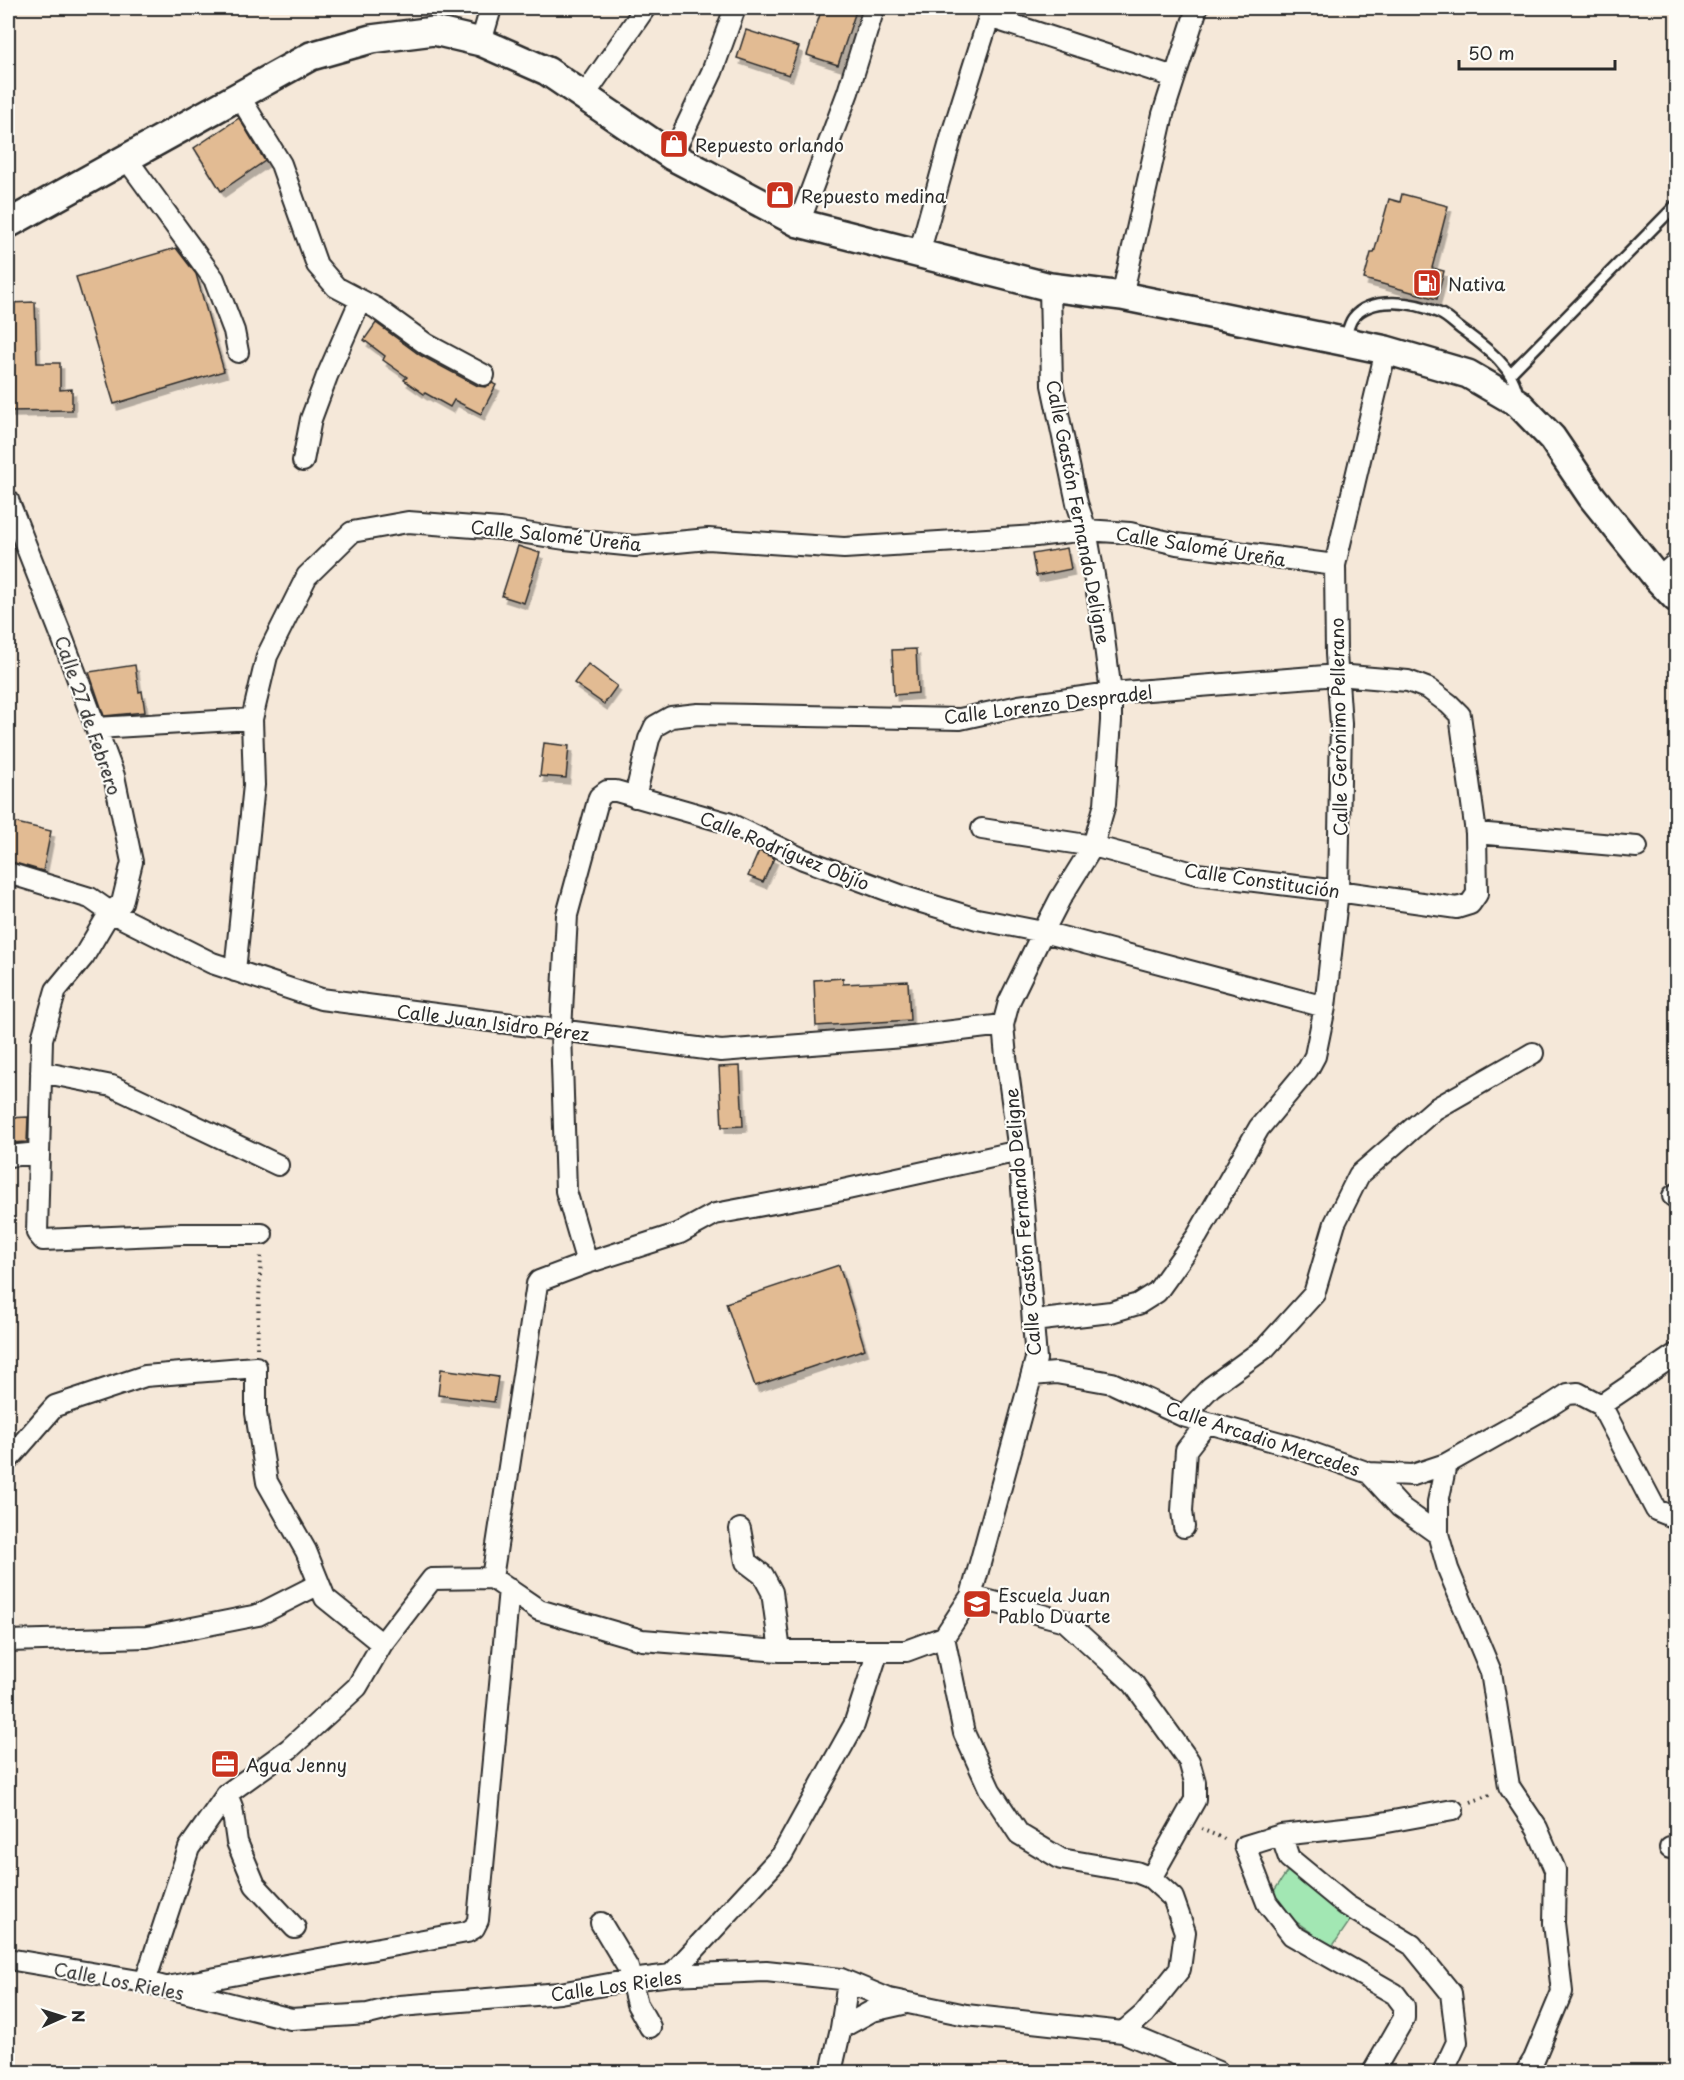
<svg xmlns="http://www.w3.org/2000/svg" width="1684" height="2080" font-family="'Playpen Sans',sans-serif">
<style>
.green{fill:#a2e7b3;stroke:#66896f;stroke-width:1.5}
.building{fill:#e2bb93;stroke:#2b2b2b;stroke-width:1.5;filter:url(#shadow)}
.lines{fill:none;stroke-linecap:round;stroke-linejoin:round}
.service-casing{stroke:#2b2b2b;stroke-width:14}
.minor-casing{stroke:#2b2b2b;stroke-width:24}
.secondary-casing{stroke:#2b2b2b;stroke-width:32}
.path{stroke:#2b2b2b;stroke-width:4;stroke-dasharray:1.5 4.5;stroke-linecap:butt}
.service{stroke:#fdfcf7;stroke-width:9}
.minor{stroke:#fdfcf7;stroke-width:20}
.secondary{stroke:#fdfcf7;stroke-width:27}
.labels{text-anchor:middle;dominant-baseline:central;stroke-width:4.5;stroke-linejoin:round;paint-order:stroke}
.poi-label{font-size:18px;fill:#2b2b2b;stroke:#fdfcf7;text-anchor:start}
.street-label{font-size:18px;fill:#2b2b2b;stroke:#fdfcf7}
</style>
<defs>
<filter id="shadow"><feDropShadow dx="3.5" dy="6" stdDeviation="0" flood-color="#0004"/></filter>
</defs>
<rect width="100%" height="100%" fill="#f5e8d9"/>
<filter id="ink" filterUnits="userSpaceOnUse"><feTurbulence type="fractalNoise" baseFrequency=".0167" numOctaves="2"/><feDisplacementMap in="SourceGraphic" scale="12" xChannelSelector="R" yChannelSelector="G"/><feConvolveMatrix kernelMatrix="1 2 1 2 8 2 1 2 1" color-interpolation-filters="sRGB"/></filter>
<g filter="url(#ink)">
<!-- green -->
<path class="green" d="M1289,1869L1354,1915L1332,1947L1267,1901Z"/>
<!-- building -->
<path class="building" d="M822,8H857L838,65L807,55Z
M746,30L799,47L789,75L737,58Z
M239,118L265,161L221,191L194,148Z
M1402,194L1448,206L1432,268L1444,271L1437,299L1364,279L1371,253H1374L1389,199L1400,202Z
M176,248L196,274L224,371L114,404L76,277Z
M35,302L37,363H60V390L72,389V410L8,411V303Z
M376,323L420,355L478,386L485,387L492,383L496,385L481,414L454,400L450,407L425,393L424,394L404,380L407,377L383,360L385,356L364,340Z
M518,546L540,553L524,603L502,596Z
M1067,548L1071,569L1036,576L1032,554Z
M916,649L918,693L894,695L892,650Z
M588,664L617,686L604,704L574,683Z
M135,665L139,692L142,691L145,712L104,716L89,672Z
M544,743L569,746L566,778L540,776Z
M8,821L51,831L43,871L8,861Z
M759,851L774,858L763,882L748,876Z
M843,978V984L908,981L910,1020L816,1026L814,980Z
M740,1066L743,1126L722,1127L719,1067Z
M28,1117L27,1142L8,1143V1118Z
M839,1265L865,1349L755,1386L726,1303Z
M441,1369L498,1377L494,1402L438,1395Z"/>
<g class="lines">
<!-- service casing -->
<g class="service-casing">
<path id="service" d="M1345,339C1347,333 1349,323 1353,318C1371,295 1415,302 1439,313C1447,316 1454,324 1461,329C1484,346 1516,368 1518,398
M1510,374L1676,205"/>
</g>
<!-- minor casing -->
<g class="minor-casing">
<path id="minor" d="M989,17L1174,77
M481,42L491,8
M239,96L281,164L317,265L336,287L376,308L426,344L484,375
M584,96L645,8
M672,156L712,72L735,8
M126,158L214,279L234,331L238,352
M799,223L848,92L874,8
M919,254L953,131L992,8
M1122,296L1163,114L1197,8
M303,461L311,419L327,376L360,301
M8,500L62,637L114,776L132,862L122,903L110,912L84,956L56,990L42,1039L37,1233L43,1240L181,1234H262
M1658,579L1676,563
M96,728L252,719
M635,797L649,739L655,726L671,717L698,714L960,719L1019,706L1111,693L1338,675L1408,681L1429,689L1449,704L1460,715L1476,833L1477,894L1470,904L1457,908L1338,891L1197,874L1093,846L982,829
M1476,833L1637,847
M8,873L90,898L110,912L212,963L321,999L721,1051L903,1037L1003,1025
M235,971L254,785L252,719L267,656L307,576L352,532L408,522L500,529L565,539L635,546L708,539L844,548L1036,536L1086,530L1130,533L1177,544L1335,565
M41,1072L112,1086L278,1165
M8,1156L39,1153
M1673,1196L1676,1194
M587,1263L566,1191L561,1031L567,915L599,797L607,791H616L728,823L803,859L908,898L977,919L1043,932L1325,1007
M1033,1321L1111,1312L1138,1304L1157,1292L1197,1236L1259,1128L1308,1069L1315,1056L1325,1007L1338,891L1341,724L1336,654L1335,565L1386,350
M1032,1375L1056,1373L1112,1383L1183,1416L1295,1447L1369,1473L1413,1475L1446,1464L1551,1405L1568,1394L1578,1393L1601,1405L1676,1354
M1601,1405L1656,1510L1676,1518
M1183,1416L1211,1387L1265,1348L1314,1294L1335,1223L1359,1175L1435,1109L1533,1053
M8,1460L55,1406L145,1376L256,1367V1413L267,1482L306,1551L325,1598L382,1644
M1446,1464L1438,1502V1534L1448,1569L1491,1672L1509,1786L1537,1828L1555,1870L1554,1923L1562,1992L1534,2059L1526,2072
M1369,1473L1400,1507L1438,1534
M1184,1527L1182,1511L1186,1450L1207,1423
M740,1529L746,1562L763,1575L772,1592L780,1651
M492,1578L537,1284L539,1281L587,1263L680,1233L715,1214L843,1190L1019,1151
M971,1596L1065,1621L1133,1683L1189,1761L1195,1782V1800L1151,1878
M944,1637L964,1733L990,1790L1019,1834L1061,1859L1136,1872L1151,1878L1173,1898L1185,1932L1180,1969L1144,2014L1123,2032
M8,1641L147,1637L258,1615L319,1584
M227,1794L232,1807L237,1842L255,1885L295,1928
M1281,1835L1289,1858L1346,1905L1412,1945L1451,1993L1457,2042L1443,2072
M1670,1848H1676
M601,1923L628,1968L637,2004L650,2027
M8,1959L145,1982L291,2019L368,2014L400,2006L560,1993L631,1980L671,1975L766,1971L841,1979L889,1999L966,2015L1123,2032L1218,2072
M671,1975L782,1855L854,1725L878,1651
M145,1982L189,1848L227,1794L289,1749L357,1687L382,1644L432,1579L492,1578L539,1610L642,1640L780,1651H906L944,1637L971,1596L1036,1359L1019,1151L1006,1057L1003,1025L1009,1002L1043,932L1060,899L1093,846L1105,804L1111,721V693L1101,615L1086,530L1077,503L1052,385L1050,287
M172,1986L467,1932L474,1928L478,1920L509,1589
M841,2028L872,2011L903,2004
M831,2072L841,2028L848,1982
M1373,2072L1404,2018V2006L1395,1994L1292,1935L1267,1903L1245,1846L1281,1835L1371,1825L1453,1810"/>
</g>
<!-- secondary casing -->
<g class="secondary-casing">
<path id="secondary" d="M8,224L311,56L371,39L434,31L481,42L547,71L672,156L799,223L1050,287L1122,296L1386,350L1468,374L1518,403L1552,438L1592,497L1658,579L1676,598"/>
</g>
<!-- path -->
<path class="path" d="M257,1348L261,1253
M1471,1802L1492,1794
M1201,1829L1227,1840"/>
<!-- service -->
<use href="#service" class="service"/>
<!-- minor -->
<use href="#minor" class="minor"/>
<!-- secondary -->
<use href="#secondary" class="secondary"/>
</g>
</g>
<!-- icons -->
<defs>
<g id="shop-square" transform="scale(1.5)"><rect x="-9" y="-9" width="18" height="18" rx="4" fill="#c8321e" stroke="#fdfcf7"/><path d="M-5-2.5h2.3a2.7 3.5 0 0 1 5.4 0H5L5.5 6h-11ZM-1.5-2.5h3a1.5 2.3 0 0 0-3 0Z" fill="#fff"/></g>
<g id="fuel-square" transform="scale(1.5)"><rect x="-9" y="-9" width="18" height="18" rx="4" fill="#c8321e" stroke="#fdfcf7"/><path d="M-5.5-6h7V0h2V4h1.3V-2.5L3-4.5l.8-.8L6-3V5H2.5V1h-1V6h-7ZM-4.2-4.7v3.2H.2V-4.7Z" fill="#fff"/></g>
<g id="school-square" transform="scale(1.5)"><rect x="-9" y="-9" width="18" height="18" rx="4" fill="#c8321e" stroke="#fdfcf7"/><path d="M0-5L7-2L0 1L-7-2ZM-4 1L0 2.5L4 1V4Q0 6-4 4Z" fill="#fff"/></g>
<g id="office-square" transform="scale(1.5)"><rect x="-9" y="-9" width="18" height="18" rx="4" fill="#c8321e" stroke="#fdfcf7"/><path d="M-6-3h4V-5.5h4V-3h4V5H-6ZM-1-4.5V-3h2v-1.5ZM-6 0V1H6V0Z" fill="#fff"/></g>
</defs>
<g fill-rule="evenodd">
<use href="#shop-square" x="674" y="144"/>
<use href="#shop-square" x="780" y="195"/>
<use href="#fuel-square" x="1427" y="283"/>
<use href="#school-square" x="977" y="1604"/>
<use href="#office-square" x="225" y="1764"/>
</g>
<g class="labels">
<!-- poi labels -->
<g class="poi-label">
<text x="695" y="144">Repuesto orlando</text>
<text x="801" y="195">Repuesto medina</text>
<text x="1448" y="283">Nativa</text>
<text x="998" y="1594">Escuela Juan<tspan x="998" dy="21">Pablo Duarte</tspan></text>
<text x="246" y="1764">Agua Jenny</text>
</g>
<!-- street labels -->
<g class="street-label">
<text transform="translate(1079 512) rotate(79)">Calle Gastón Fernando Deligne</text>
<text transform="translate(556 535) rotate(6)">Calle Salomé Ureña</text>
<text transform="translate(1201 546) rotate(9)">Calle Salomé Ureña</text>
<text transform="translate(1048 704) rotate(-7)">Calle Lorenzo Despradel</text>
<text transform="translate(89 715) rotate(71)">Calle 27 de Febrero</text>
<text transform="translate(1338 727) rotate(-91)">Calle Gerónimo Pellerano</text>
<text transform="translate(785 850) rotate(22)">Calle Rodríguez Objío</text>
<text transform="translate(1262 880) rotate(8)">Calle Constitución</text>
<text transform="translate(493 1022) rotate(7)">Calle Juan Isidro Pérez</text>
<text transform="translate(1022 1222) rotate(-95)">Calle Gastón Fernando Deligne</text>
<text transform="translate(1263 1438) rotate(18)">Calle Arcadio Mercedes</text>
<text transform="translate(119 1980) rotate(11)">Calle Los Rieles</text>
<text transform="translate(616 1985) rotate(-8)">Calle Los Rieles</text>
</g>
</g>
<!-- margin -->
<rect width="1684" height="2080" fill="none" stroke="#fdfcf7" stroke-width="30"/>
<rect x="15" y="15" width="1654" height="2050" fill="none" stroke="#2b2b2b" stroke-width="2" filter="url(#ink)"/>
<!-- north arrow -->
<g transform="translate(63 2017) rotate(87)" stroke="#fdfcf7" stroke-width="4.5" paint-order="stroke">
<path d="M0-4.5L10 22L0 15L-10 22Z" fill="#2b2b2b"/>
<text y="-9" font-size="16" font-weight="bold" text-anchor="middle" fill="#2b2b2b">N</text>
</g>
<!-- scale -->
<path d="M1459 60v9h156v-9" fill="none" stroke="#2b2b2b" stroke-width="3"/>
<text x="1468" y="60" font-size="18" fill="#2b2b2b" stroke="#fdfcf7" stroke-width="4.5" paint-order="stroke">50 m</text>
</svg>
